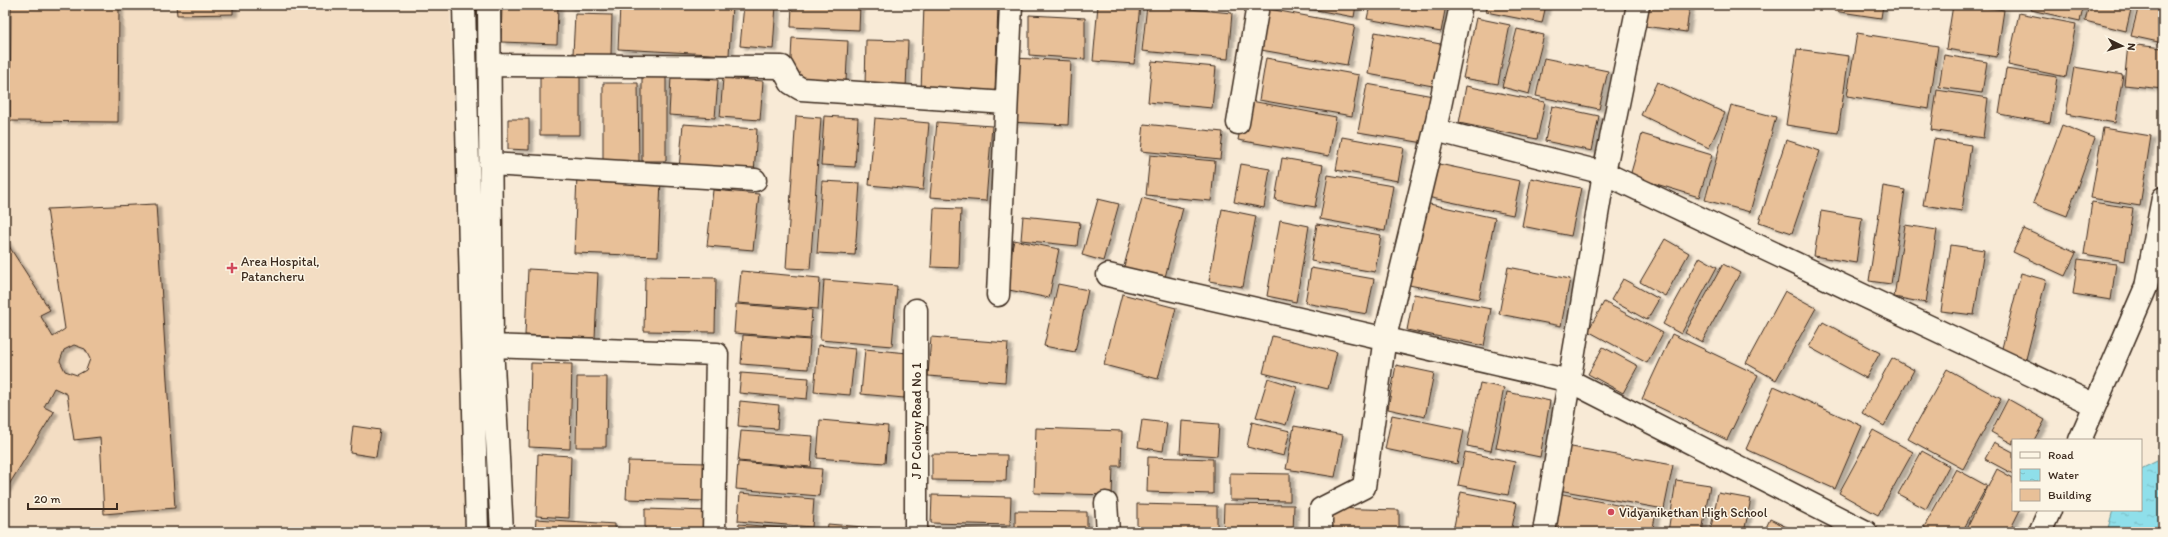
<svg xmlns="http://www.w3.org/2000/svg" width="2168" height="537" font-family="Itim,sans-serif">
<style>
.built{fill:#f3ddc3}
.water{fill:url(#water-ripples);stroke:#6d9798}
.building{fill:#e8c098;stroke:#3b2a1e;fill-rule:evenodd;filter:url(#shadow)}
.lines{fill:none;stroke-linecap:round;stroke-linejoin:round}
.minor-casing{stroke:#3b2a1e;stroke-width:25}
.minor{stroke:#fcf5e5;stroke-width:22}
.poi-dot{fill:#d1495b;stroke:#fcf5e5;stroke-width:1.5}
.labels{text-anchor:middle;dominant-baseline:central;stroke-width:3;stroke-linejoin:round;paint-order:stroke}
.poi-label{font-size:13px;fill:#3b2a1e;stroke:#fcf5e5;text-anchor:start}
.street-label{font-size:13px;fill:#3b2a1e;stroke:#fcf5e5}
</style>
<defs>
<pattern id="water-ripples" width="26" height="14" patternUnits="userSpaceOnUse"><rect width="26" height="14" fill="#8fdfea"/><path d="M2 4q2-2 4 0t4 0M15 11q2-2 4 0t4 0" fill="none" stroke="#7cc0c8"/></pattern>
<filter id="shadow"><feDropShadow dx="4.5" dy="2.5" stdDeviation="1" flood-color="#0004"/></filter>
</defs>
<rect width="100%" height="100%" fill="#f8ead6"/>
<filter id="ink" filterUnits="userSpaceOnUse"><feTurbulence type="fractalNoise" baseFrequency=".025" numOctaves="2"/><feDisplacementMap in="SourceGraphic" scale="8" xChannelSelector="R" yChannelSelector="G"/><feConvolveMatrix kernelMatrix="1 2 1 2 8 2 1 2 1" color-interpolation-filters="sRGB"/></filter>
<g filter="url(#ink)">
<!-- built -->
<path class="built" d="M5,5H450L467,532H5Z"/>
<!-- water -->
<path class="water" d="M2163,458V532H2107L2113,510H2141V469Z"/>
<!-- building -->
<path class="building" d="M11,5H146V7H119L118,122L10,121Z
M176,5H233V14L177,15Z
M502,5H558L557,44L501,42Z
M568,5H611V9L568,7Z
M620,5H732L729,55L618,49Z
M744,5H776L773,49L740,46Z
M792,5H860L859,30L791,27Z
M924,5H998L995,93L921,91Z
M1098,5H1140L1134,64L1093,61Z
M1147,5L1232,13L1228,59L1142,51Z
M1289,5H1356L1354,17Z
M1370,5H1446L1441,32L1367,19Z
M1487,5H1546L1542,23L1486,12Z
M1649,5H1690L1686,32L1645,26Z
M1835,5H1883L1881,18L1834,11Z
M1953,5H1969L2004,10L1997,57L1946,49Z
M2032,5H2084L2080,21L2031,10Z
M2089,5H2132L2126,31L2085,21Z
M2139,5H2163V43L2131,36Z
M1269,9L1355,25L1347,65L1261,50Z
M2019,13L2076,24L2066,77L2008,65Z
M575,14L612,15L611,55L573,54Z
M1029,15L1085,18V59L1029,55Z
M1476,18L1510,25L1498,84L1463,78Z
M1517,29L1544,35L1529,94L1502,87Z
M1375,32L1446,45L1438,87L1368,74Z
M1857,33L1938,46L1929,109L1847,96Z
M792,38L848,41L846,81L790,78Z
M866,40L908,41L906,88L865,87Z
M2128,44L2163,48V89L2124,85Z
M1797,49L1849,56L1838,133L1786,125Z
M1944,55L1987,62L1982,93L1939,87Z
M1014,58L1071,61L1068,125L1010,122Z
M1266,58L1359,75L1352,116L1259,100Z
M1544,58L1608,71L1599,109L1536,96Z
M1152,61L1216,67L1212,108L1148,102Z
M2074,67L2123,75L2115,123L2066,114Z
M2006,69L2057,77L2050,123L1999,114Z
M540,74L580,75V135H540Z
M642,77H666V161H642Z
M671,77L718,80L715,118L669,115Z
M723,78L763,81L760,120L720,117Z
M1657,82L1725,113L1709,148L1641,115Z
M603,83H638L639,164L603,165Z
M1367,84L1433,96L1424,143L1358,132Z
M1466,86L1545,102L1537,139L1459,123Z
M1937,90L1988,98L1983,138L1931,130Z
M1246,100L1336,117L1329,156L1238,140Z
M1731,105L1776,117L1750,212L1705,200Z
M1552,106L1599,116L1592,151L1545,141Z
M796,116L821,118L810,269L786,268Z
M824,116L858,118L855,167L821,165Z
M875,118L929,123L923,190L869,185Z
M508,119H529V150L508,149Z
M937,122L992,126L986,201L930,197Z
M683,124L757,129L754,174L679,169Z
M1144,124L1223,132L1220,159L1141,151Z
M2062,125L2095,138L2067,216L2033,203Z
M2103,128L2151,136L2140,206L2091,198Z
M1642,134L1712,155L1699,197L1630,176Z
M1342,137L1404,148L1398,181L1336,170Z
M1934,139L1971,145L1962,211L1923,205Z
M1786,140L1820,151L1792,233L1759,222Z
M1150,155L1215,161L1211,201L1146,195Z
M1282,158L1323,165L1315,207L1275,200Z
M1434,163L1520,181L1513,215L1427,197Z
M1241,164L1270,169L1264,208L1234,202Z
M577,175L661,178L658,256L574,253Z
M1328,175L1393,186L1385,231L1320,219Z
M1531,178L1581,188L1571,236L1522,226Z
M822,181L860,183L855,255L817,253Z
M1883,186L1905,190L1891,284L1869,281Z
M713,190L759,194L753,250L707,246Z
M1142,198L1183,208L1164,281L1123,270Z
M1098,199L1119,204L1103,261L1082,255Z
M2092,202L2133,208L2125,261L2084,254Z
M1425,203L1495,218L1479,299L1409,285Z
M156,204L175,508L104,514L100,437L74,440L67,394L54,388L44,407L54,412L5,491V240L50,310L40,315L53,337L65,329L47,209ZM74,345L85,349L90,359L86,370L77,375L65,371L60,361L64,350Z
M934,208L961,209L959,268L931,267Z
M1222,209L1256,216L1243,287L1209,281Z
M1821,211L1862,218L1856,263L1814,256Z
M1023,216L1080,222L1077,246L1021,240Z
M1280,220L1309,226L1296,302L1267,296Z
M1317,224L1381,235L1375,272L1311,261Z
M1905,225L1937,230L1926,303L1894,297Z
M2024,229L2076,253L2065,276L2013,252Z
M1665,239L1689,253L1665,296L1640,282Z
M1014,240L1059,249L1049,298L1004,289Z
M1951,245L1984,250L1974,315L1941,311Z
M1700,257L1717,267L1681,334L1663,324Z
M2078,259L2116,264L2111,300L2073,294Z
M1723,264L1740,273L1702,342L1685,333Z
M1508,267L1570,279L1561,326L1499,314Z
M1311,268L1374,279L1367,314L1305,303Z
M528,269L598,273L595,338L525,335Z
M741,271L820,278L818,309L738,303Z
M2021,273L2046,280L2026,359L2001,352Z
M645,277L716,278L715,332L644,331Z
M1623,279L1659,299L1647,320L1611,300Z
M824,280L897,286L892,346L820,340Z
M1058,284L1088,290L1075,352L1044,346Z
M1785,291L1816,308L1776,380L1746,363Z
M1122,294L1176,308L1158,379L1104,365Z
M1414,294L1491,309L1484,346L1407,330Z
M1604,302L1663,333L1647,363L1588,331Z
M736,304L812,310L810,339L734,333Z
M1823,322L1880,353L1866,378L1809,347Z
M1672,334L1758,375L1727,440L1642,399Z
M743,335L810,340L808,369L741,364Z
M1272,336L1337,352L1328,389L1263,373Z
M931,337L1008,343L1005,382L928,376Z
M818,345L855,349L850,395L814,392Z
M1603,347L1638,366L1623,393L1588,374Z
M865,349L908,353L904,398L861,394Z
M1892,358L1914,370L1884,426L1862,413Z
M531,363L572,364L570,449L529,447Z
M1396,365L1434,373L1425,417L1388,409Z
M1947,369L2001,399L1963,469L1908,439Z
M741,373L809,378L807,399L739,393Z
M577,377H607L606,447H576Z
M1268,378L1297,387L1286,425L1256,417Z
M1480,383L1504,388L1491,451L1467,446Z
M1774,386L1862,426L1835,489L1746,449Z
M1507,392L1550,401L1540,457L1496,448Z
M2008,399L2045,420L2034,440H2013V444L1991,432Z
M740,401L779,405L777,429L738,426Z
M1392,415L1464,430L1457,464L1385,449Z
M820,420L888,426L885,463L817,458Z
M1142,420L1167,423L1163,451L1138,447Z
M1182,421L1219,424L1217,456L1180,453Z
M1252,422L1290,431L1284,456L1247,447Z
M353,426L380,430L376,457L350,453Z
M1294,426L1343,435L1335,477L1286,469Z
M1036,428L1122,431L1121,466H1113L1112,495L1034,493Z
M1873,430L1913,452L1878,515L1839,493Z
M741,431L813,436L811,467L738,461Z
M1994,442L2013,452V474L1985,459Z
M1566,446L1673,465L1664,509L1559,490Z
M1922,451L1949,466L1926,509L1898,494Z
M1465,452L1515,462L1508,495L1458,485Z
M538,454L571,456L569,518L536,516Z
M932,454L1007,455L1006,481L932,480Z
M1148,457L1213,459V494L1147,492Z
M628,461L706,463L705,501L626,499Z
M738,462L822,469L819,496L736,489Z
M1956,469L1987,486L1962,532H1932L1924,527Z
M1997,469L2013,478V510H2020L2009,532H1965Z
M1230,473L1290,474V501L1230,500Z
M1676,480L1710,485L1702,532H1668Z
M1461,492L1517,503L1511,532L1453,531Z
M740,493L814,499L812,527L738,521Z
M1558,493L1656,513L1652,532H1550Z
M1718,493L1751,499L1744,532H1710Z
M932,495L1011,497L1010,525L931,523Z
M1137,504L1217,506V530L1137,529Z
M1224,504L1294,505L1293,532H1223Z
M1327,508L1399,510V532H1327Z
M645,509L710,511L709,532H645Z
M1015,511L1087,512V532H1015Z
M536,519L615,524V532H535Z
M1770,519L1797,532H1764Z
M739,524L804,530V532H738Z
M828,524L886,529V532H827Z
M931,528L1005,530V532H931Z"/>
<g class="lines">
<!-- minor casing -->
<g class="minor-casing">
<path id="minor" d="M464,5L477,532
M489,5L492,346L502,532
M489,65L782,67L791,83L801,89L1006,103
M1238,123L1258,5
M1435,130L1604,173L2095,405
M490,164L755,180
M1108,275L1570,381L1866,532
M998,295L1011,5
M492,346L717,354L714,532
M2080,440L2146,287L2163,198
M1106,503L1108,532
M916,532V310
M1321,532V509L1364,487L1385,337L1435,130L1461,5
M1544,532L1604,173L1638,5
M2040,532L2050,510"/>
</g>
<!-- minor -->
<use href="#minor" class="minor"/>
</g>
</g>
<!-- markers -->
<g class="poi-dot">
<path d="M230 262h4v4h4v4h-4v4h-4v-4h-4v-4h4z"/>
<circle cx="1611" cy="512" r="4"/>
</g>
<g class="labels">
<!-- poi labels -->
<g class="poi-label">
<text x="241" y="261">Area Hospital,<tspan x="241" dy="15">Patancheru</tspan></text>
<text x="1619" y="512">Vidyanikethan High School</text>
</g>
<!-- street labels -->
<g class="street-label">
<text transform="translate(916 421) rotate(-90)">J P Colony Road No 1</text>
</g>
</g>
<!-- margin -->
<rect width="2168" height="537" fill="none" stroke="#fcf5e5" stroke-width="20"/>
<rect x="10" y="10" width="2148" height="517" fill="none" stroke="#3b2a1e" stroke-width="1.5" filter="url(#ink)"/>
<!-- legend -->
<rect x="2012" y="439" width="130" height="72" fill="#fcf5e5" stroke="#afa495"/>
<rect x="2020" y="452" width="20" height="6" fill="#fcf5e5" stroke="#afa495"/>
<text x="2048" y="459" font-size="12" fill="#3b2a1e">Road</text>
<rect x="2020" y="469" width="20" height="12" fill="url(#water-ripples)" stroke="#afa495"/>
<text x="2048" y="479" font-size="12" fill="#3b2a1e">Water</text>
<rect x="2020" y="489" width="20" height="12" fill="#e8c098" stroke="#afa495"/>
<text x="2048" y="499" font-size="12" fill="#3b2a1e">Building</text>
<!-- north arrow -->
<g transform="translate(2122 46) rotate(95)" stroke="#fcf5e5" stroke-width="3" paint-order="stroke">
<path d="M0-3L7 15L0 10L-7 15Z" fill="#3b2a1e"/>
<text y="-6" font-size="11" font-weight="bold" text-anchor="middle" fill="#3b2a1e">N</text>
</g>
<!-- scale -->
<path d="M28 503v6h89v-6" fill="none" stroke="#3b2a1e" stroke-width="2"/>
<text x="34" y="503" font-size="12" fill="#3b2a1e" stroke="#fcf5e5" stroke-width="3" paint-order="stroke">20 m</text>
</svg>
